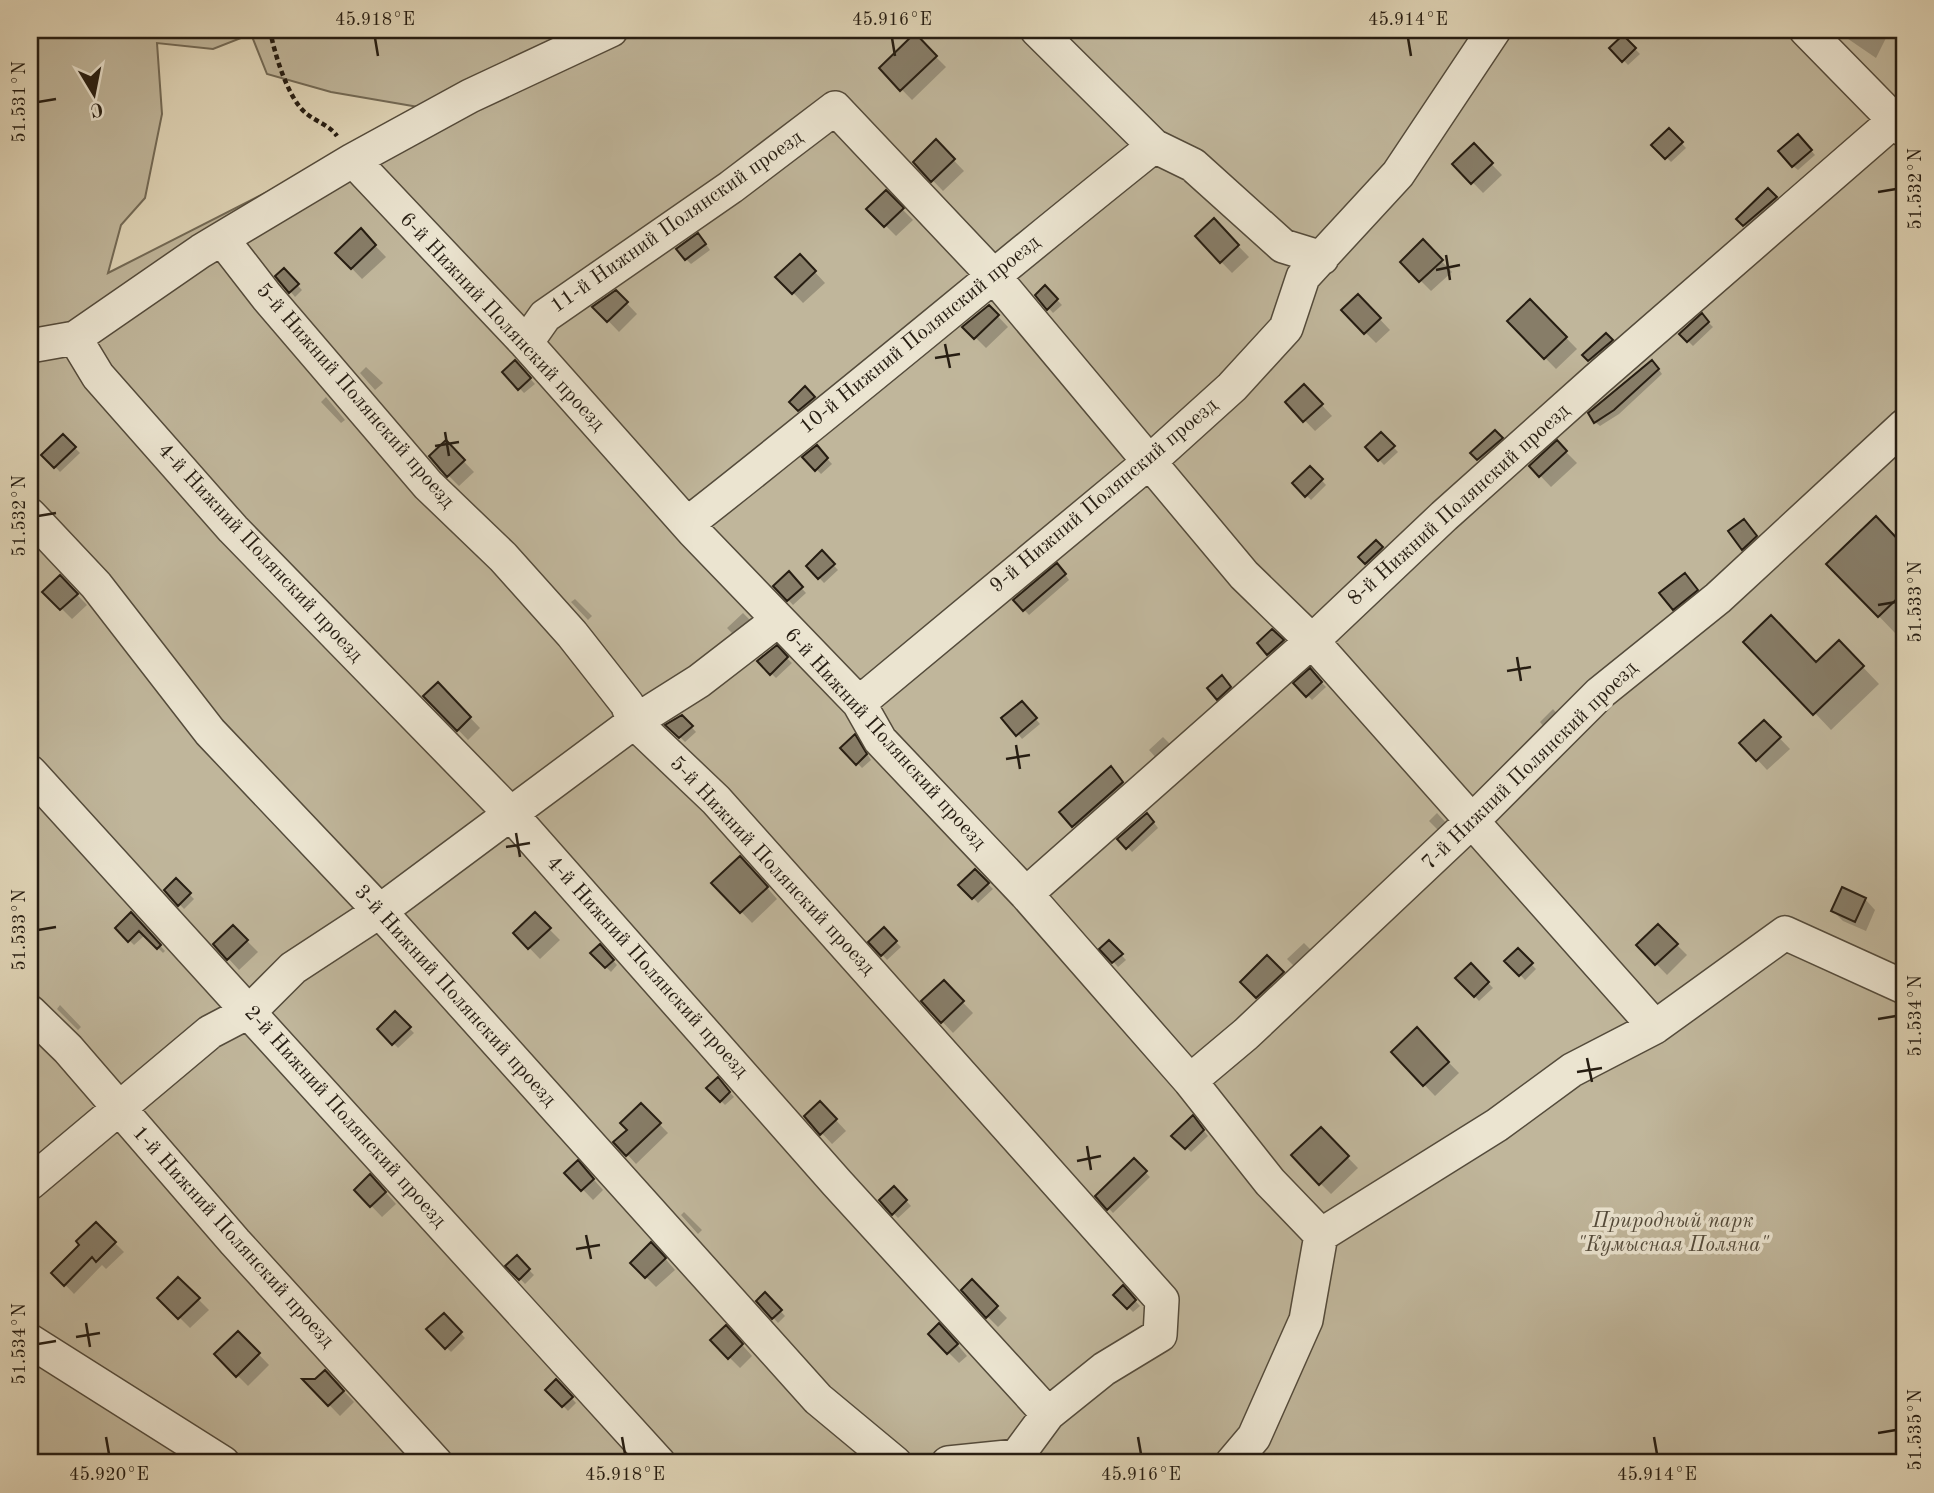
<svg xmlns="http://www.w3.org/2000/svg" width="1934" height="1493" font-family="'Old Standard TT',serif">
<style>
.green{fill:#c0b69b;stroke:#736a56;stroke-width:2;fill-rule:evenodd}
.shadow{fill:#0003}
.building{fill:#877d68;stroke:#261d12;stroke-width:2}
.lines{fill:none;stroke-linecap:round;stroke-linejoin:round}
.minor-casing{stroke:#544b3b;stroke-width:36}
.path{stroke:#261d12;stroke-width:4.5;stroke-dasharray:5 3.5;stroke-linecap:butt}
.minor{stroke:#ebe4d0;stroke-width:33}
.ticks{fill:none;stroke:#261d12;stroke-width:2.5}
.labels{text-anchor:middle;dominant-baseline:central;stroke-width:7;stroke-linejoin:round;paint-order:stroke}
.street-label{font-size:21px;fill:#261d12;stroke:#ebe4d0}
.park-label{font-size:21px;font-style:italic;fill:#544b3b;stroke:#ebe4d0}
.neatline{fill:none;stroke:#261d12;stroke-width:2.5}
.ticks-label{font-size:18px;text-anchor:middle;fill:#261d12}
</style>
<rect width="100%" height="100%" fill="#e0d5b7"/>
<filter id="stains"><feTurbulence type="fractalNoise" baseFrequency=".00286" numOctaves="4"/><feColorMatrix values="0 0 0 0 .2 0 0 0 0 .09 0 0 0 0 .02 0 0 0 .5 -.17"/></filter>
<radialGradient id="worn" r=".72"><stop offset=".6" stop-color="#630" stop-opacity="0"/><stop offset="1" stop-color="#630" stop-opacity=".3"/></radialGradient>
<!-- green -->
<path class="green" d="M30,30H1904V1463H30ZM251,34L267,74L331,92L430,109L108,273L121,225L145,198L162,114L157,43L213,49Z"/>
<!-- shadow -->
<path class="shadow" d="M1835,30H1890L1876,58Z
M915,36L946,67L912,100L881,68Z
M1623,37L1640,54L1628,65L1612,48Z
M1669,130L1686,148L1671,162L1654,145Z
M1798,136L1815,155L1798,170L1793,166Z
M936,142L964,171L943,191L915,162Z
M1474,146L1502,175L1483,193L1455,164Z
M1768,190L1786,209L1755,236L1739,219Z
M886,193L913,220L896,236L869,209Z
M1214,221L1249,257L1232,273L1197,237Z
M361,231L386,257L362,279L337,253Z
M703,240L710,250L691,264L686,259Z
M1423,242L1452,272L1431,291L1402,262Z
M800,256L825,283L803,303L778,277Z
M284,271L302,290L295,297L278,277Z
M1045,288L1062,305L1053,313L1037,295Z
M616,292L637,314L619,332L595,307Z
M1358,296L1390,330L1376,343L1343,310Z
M1530,301L1577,349L1556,369L1509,321Z
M989,307L1008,327L986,348L965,327Z
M1702,316L1713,327L1693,346L1681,334Z
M1606,335L1622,352L1600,370L1585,355Z
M515,362L535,384L524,393L504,372Z
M366,367L383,383L375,390L360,373Z
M1657,367L1662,374L1619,414L1600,426L1595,422Z
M1304,386L1332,416L1315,431L1287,402Z
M805,389L819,403L804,415L791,402Z
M326,397L345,420L341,423L321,402Z
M1495,432L1512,449L1489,470L1473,453Z
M1381,434L1398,452L1384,465L1367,447Z
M63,436L80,453L60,472L44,455Z
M446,443L474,472L459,486L448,475Z
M1557,443L1577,463L1551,487L1531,466Z
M817,448L832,464L821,474L805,457Z
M1310,468L1326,485L1311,500L1294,483Z
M1876,519L1904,548V624L1895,633L1829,564Z
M1744,521L1766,548L1754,559L1743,548Z
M1375,542L1386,553L1371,568L1360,557Z
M822,553L838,570L824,583L808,566Z
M1062,570L1069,580L1029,615L1015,600Z
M788,574L806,593L793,605L775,586Z
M1684,575L1707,601L1685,619L1674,608Z
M60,577L87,605L72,619L45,592Z
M575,599L592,616L588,620L571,602Z
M743,613L753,623L736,637L727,628Z
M1272,631L1287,646L1273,659L1259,644Z
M1839,642L1879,684L1831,730L1815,713L1816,664Z
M776,648L792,663L776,678L759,661Z
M1310,671L1326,687L1312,700L1296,683Z
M1226,682L1235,692L1223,703L1218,699Z
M438,684L480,728L468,740L425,696Z
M1026,708L1040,724L1022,739L1018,734Z
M1553,709L1559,716L1546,729L1540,722Z
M682,717L696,732L685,742L668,725Z
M1764,722L1790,749L1767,770L1742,743Z
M1163,737L1173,747L1158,760L1149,750Z
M859,741L871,760L862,768L843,748Z
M1111,768L1130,791L1082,834L1062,812Z
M1437,813L1449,826L1441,833L1429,821Z
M1152,820L1158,828L1132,852L1120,839Z
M751,869L777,899L752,923L714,883Z
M975,871L993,889L978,903L961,885Z
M176,881L194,899L184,909L166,890Z
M1865,899L1875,910L1866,931L1843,921L1833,911Z
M131,914L165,951L163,953L145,935L134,945L117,928Z
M535,915L560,940L540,959L515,933Z
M1658,926L1687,955L1667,975L1638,945Z
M233,927L258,952L239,970L215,944Z
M884,930L901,947L887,960L871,942Z
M1109,942L1126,960L1118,967L1102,949Z
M1304,943L1314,953L1297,969L1287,959Z
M600,946L617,965L611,972L592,953Z
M1518,951L1536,969L1525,980L1507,961Z
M1267,958L1293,984L1268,1008L1242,982Z
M1471,965L1493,988L1479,1001L1457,978Z
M944,983L973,1013L953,1033L924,1002Z
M60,1005L81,1027L78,1030L57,1009Z
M395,1014L414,1033L398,1048L380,1029Z
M1417,1030L1459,1073L1435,1096L1393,1052Z
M718,1080L734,1097L725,1105L709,1089Z
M820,1103L846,1131L832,1144L806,1116Z
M641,1105L668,1133L636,1164L616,1142L629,1130Z
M1197,1122L1208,1136L1191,1152L1174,1136Z
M1321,1130L1358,1168L1331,1194L1293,1156Z
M1134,1161L1150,1177L1113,1213L1097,1196Z
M567,1173H588L603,1190L593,1200Z
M381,1187L396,1204L382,1217L356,1190Z
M894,1188L911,1206L898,1218L881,1200Z
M684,1212L702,1230L698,1234L681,1215Z
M96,1224L124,1252L106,1269L102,1265L74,1294L54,1273L82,1245Z
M662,1255L675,1270L656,1287L632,1263Z
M517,1258L534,1275L525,1284L508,1266Z
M178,1279L209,1310L190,1328L160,1298Z
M972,1282L1007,1318L998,1327L987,1316Z
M1123,1288L1140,1306L1133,1312L1116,1295Z
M765,1295L785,1316L778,1323L758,1301Z
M444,1315L465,1338L451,1352L429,1330Z
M238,1333L269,1365L248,1386L216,1354Z
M930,1334L950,1336L967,1356L959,1363Z
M736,1338L752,1356L740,1368L712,1340Z
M306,1381L336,1383L354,1402L340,1416Z
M556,1381L576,1403L568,1411L548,1390Z"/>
<!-- building -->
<path class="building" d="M915,33L937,56L900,91L879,68Z
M1623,35L1636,48L1622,62L1609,48Z
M1669,128L1683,142L1665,159L1651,145Z
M1798,134L1812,150L1792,167L1778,151Z
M936,139L955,159L931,182L913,162Z
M1474,143L1493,163L1471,184L1452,164Z
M1768,188L1777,197L1743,226L1736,219Z
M886,190L904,208L884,227L866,209Z
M1214,218L1239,245L1220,263L1195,236Z
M361,228L376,245L351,269L335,253Z
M698,233L706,244L685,260L676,249Z
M1423,239L1443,260L1419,282L1400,262Z
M800,254L816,271L792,294L775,277Z
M284,268L299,284L289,293L275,276Z
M1045,285L1058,299L1047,310L1035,295Z
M616,290L628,302L607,322L592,307Z
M1358,294L1381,318L1364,334L1341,310Z
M1530,299L1567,337L1544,359L1507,321Z
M989,305L999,315L974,339L962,327Z
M1702,313L1709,322L1687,342L1679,334Z
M1606,333L1613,340L1588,361L1582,355Z
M515,360L531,378L518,390L502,372Z
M1652,360L1659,369L1614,410L1594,423L1588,413Z
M1304,384L1323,404L1303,422L1285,402Z
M805,386L815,397L798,411L789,402Z
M1495,430L1503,438L1477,460L1470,453Z
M1381,432L1395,446L1378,461L1365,447Z
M63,434L76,447L54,468L41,455Z
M446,440L465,460L447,477L429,456Z
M1557,440L1567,451L1539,477L1529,466Z
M817,445L828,458L815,471L802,457Z
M1310,466L1323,479L1305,497L1292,483Z
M1876,516L1904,546V592L1878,617L1826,564Z
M1744,519L1757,536L1742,550L1728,531Z
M1376,540L1383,547L1365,564L1358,557Z
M822,550L835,564L818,579L806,566Z
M1057,563L1066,574L1023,611L1013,600Z
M789,571L803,587L787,601L773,586Z
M1685,573L1698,590L1673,610L1659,593Z
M60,575L78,594L60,610L42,592Z
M1771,615L1816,662L1839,640L1864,666L1813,715L1743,642Z
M1272,629L1284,640L1267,655L1257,643Z
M777,645L788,657L770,675L757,661Z
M1310,668L1322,682L1306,697L1293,683Z
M1222,675L1231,687L1217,700L1207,688Z
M438,682L471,717L457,731L423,696Z
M1022,701L1037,718L1016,736L1001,718Z
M682,715L693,726L679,738L665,725Z
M1764,720L1781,737L1756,761L1739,743Z
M855,734L867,754L856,765L840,748Z
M1111,766L1123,782L1072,827L1059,812Z
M1147,813L1154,822L1126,849L1117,839Z
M740,856L768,887L740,913L711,883Z
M975,869L989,883L972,899L958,885Z
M176,878L191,893L178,906L164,890Z
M1842,887L1866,898L1855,922L1831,911Z
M131,912L161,945L157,949L139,931L128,942L115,928Z
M535,912L551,928L528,949L513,933Z
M1658,924L1678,944L1655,965L1636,945Z
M233,925L248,940L227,960L213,944Z
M884,927L897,941L881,956L868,942Z
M1109,940L1123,954L1112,963L1099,949Z
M600,944L614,960L605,968L590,953Z
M1518,948L1533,963L1519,976L1504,961Z
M1267,955L1284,972L1256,998L1240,982Z
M1471,963L1489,982L1474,997L1455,978Z
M944,980L964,1001L941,1023L921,1001Z
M395,1011L411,1027L392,1045L377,1029Z
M1417,1027L1449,1062L1423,1086L1391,1052Z
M718,1077L730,1092L720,1102L706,1088Z
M820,1101L837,1119L820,1135L804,1116Z
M641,1103L661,1123L626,1156L613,1142L627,1130L620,1123Z
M1193,1115L1204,1130L1185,1149L1171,1136Z
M1321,1127L1349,1156L1319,1185L1291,1155Z
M1134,1158L1147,1171L1107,1210L1095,1196Z
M578,1160L594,1179L581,1191L564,1173Z
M370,1174L386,1192L370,1207L354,1190Z
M894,1186L907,1200L892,1215L879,1200Z
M96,1222L116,1242L96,1262L92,1257L64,1286L51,1273L79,1245L76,1241Z
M651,1242L666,1258L645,1278L630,1263Z
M517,1255L530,1269L519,1280L505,1266Z
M178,1277L200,1298L178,1319L157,1298Z
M972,1279L998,1306L986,1318L961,1290Z
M1123,1285L1136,1300L1127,1309L1113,1295Z
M765,1292L782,1310L772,1319L756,1301Z
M444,1313L462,1332L445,1349L426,1329Z
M939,1323L958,1344L947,1354L928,1334Z
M726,1325L743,1344L728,1359L710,1340Z
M238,1331L260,1353L236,1377L214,1354Z
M325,1370L344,1391L328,1406L302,1379H315Z
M556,1379L573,1397L562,1407L545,1390Z"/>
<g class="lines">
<!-- minor casing -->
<g class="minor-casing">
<path id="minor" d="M1037,30L1154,146L1193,165L1283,246L1322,258
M1806,30L1904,130
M353,160L526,343L694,532L859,703L880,740L1026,894L1190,1081L1270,1182L1321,1235
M222,239L267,297L428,485L503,557L572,634L627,704L634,722L716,800L1162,1300L1160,1335L1104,1369L1048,1414L1017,1456L948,1463
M75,338L98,376L233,529L510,813L837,1183L1048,1414
M526,343L545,316L731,187L835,108L992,274L1244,575L1312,641L1655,1027L1785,933L1904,987
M30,346L75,338L201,251L353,160L470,96L611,30
M30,515L96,585L210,732L375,906L818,1399L895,1463
M687,524C845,401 997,271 1154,146
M859,703L1149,462L1232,387L1286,328L1303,277L1398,174L1494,30
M30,772L659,1463
M1026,894L1312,641L1444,516L1596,380L1895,120
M30,1012L68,1049L235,1242L436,1463
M1190,1081L1246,1034L1472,821L1600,693L1718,598L1904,426
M30,1183L210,1032L250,1011L293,968L380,911L634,722L699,681L778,620
M30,1341L223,1463
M1232,1463L1254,1437L1306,1320L1321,1235L1497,1125L1572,1070L1655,1027"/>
</g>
<!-- path -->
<path class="path" d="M270,30C274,52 288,100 307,114C317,122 329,125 337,136"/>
<!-- minor -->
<use href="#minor" class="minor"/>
</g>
<!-- ticks -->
<path class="ticks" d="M375,38L378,56M892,38L895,56M1408,38L1411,56M38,102L56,99M1878,192L1896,189M1446,255L1450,280M1436,270L1460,265M945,344L950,368M935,358L960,354M445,432L449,456M435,446L459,442M38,516L56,513M1878,605L1896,602M1517,657L1521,681M1507,671L1531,667M1016,745L1020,769M1006,759L1030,755M516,833L520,857M506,847L530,843M38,930L56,927M1878,1019L1896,1016M1587,1058L1592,1082M1577,1072L1602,1068M1087,1146L1091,1170M1077,1161L1101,1156M586,1235L591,1259M576,1249L600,1245M86,1323L90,1347M76,1337L100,1333M38,1344L56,1341M1878,1433L1896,1430M106,1437L109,1454M622,1437L625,1454M1138,1437L1141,1454M1654,1437L1657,1454"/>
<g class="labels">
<!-- street labels -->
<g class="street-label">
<text transform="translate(677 222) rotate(-35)">11-й Нижний Полянский проезд</text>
<text transform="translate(502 322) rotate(47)">6-й Нижний Полянский проезд</text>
<text transform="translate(920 335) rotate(-39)">10-й Нижний Полянский проезд</text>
<text transform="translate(355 396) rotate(49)">5-й Нижний Полянский проезд</text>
<text transform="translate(1104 496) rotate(-40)">9-й Нижний Полянский проезд</text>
<text transform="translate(1459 505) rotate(-42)">8-й Нижний Полянский проезд</text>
<text transform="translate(260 553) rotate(47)">4-й Нижний Полянский проезд</text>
<text transform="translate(885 739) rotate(48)">6-й Нижний Полянский проезд</text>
<text transform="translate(1530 766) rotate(-44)">7-й Нижний Полянский проезд</text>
<text transform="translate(772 866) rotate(47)">5-й Нижний Полянский проезд</text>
<text transform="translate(647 967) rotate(48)">4-й Нижний Полянский проезд</text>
<text transform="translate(455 996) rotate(48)">3-й Нижний Полянский проезд</text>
<text transform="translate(345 1117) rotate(48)">2-й Нижний Полянский проезд</text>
<text transform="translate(233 1237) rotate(48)">1-й Нижний Полянский проезд</text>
</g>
<!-- park labels -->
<g class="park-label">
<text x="1673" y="1221">Природный парк<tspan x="1673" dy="24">"Кумысная Поляна"</tspan></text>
</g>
</g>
<!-- margin -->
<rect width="1934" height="1493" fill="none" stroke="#e0d5b7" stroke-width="77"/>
<!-- north arrow -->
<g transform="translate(94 94) rotate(170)" stroke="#ebe4d0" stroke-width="5" paint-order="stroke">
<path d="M0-5L12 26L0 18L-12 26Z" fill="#261d12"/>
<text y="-10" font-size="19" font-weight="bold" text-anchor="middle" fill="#261d12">С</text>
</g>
<rect x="38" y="38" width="1858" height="1416" class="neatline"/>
<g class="ticks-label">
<text x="375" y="25">45.918°E</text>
<text x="892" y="25">45.916°E</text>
<text x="1408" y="25">45.914°E</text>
<text transform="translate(19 102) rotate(-90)" y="6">51.531°N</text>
<text transform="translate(1915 189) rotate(-90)" y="6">51.532°N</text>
<text transform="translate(19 516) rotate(-90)" y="6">51.532°N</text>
<text transform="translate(1915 602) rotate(-90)" y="6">51.533°N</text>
<text transform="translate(19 930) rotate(-90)" y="6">51.533°N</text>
<text transform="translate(1915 1016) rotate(-90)" y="6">51.534°N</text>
<text transform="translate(19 1344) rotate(-90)" y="6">51.534°N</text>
<text transform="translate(1915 1430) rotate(-90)" y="6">51.535°N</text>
<text x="109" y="1480">45.920°E</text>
<text x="625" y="1480">45.918°E</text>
<text x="1141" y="1480">45.916°E</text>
<text x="1657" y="1480">45.914°E</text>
</g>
<rect width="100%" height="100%" filter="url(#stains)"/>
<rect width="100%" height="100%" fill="url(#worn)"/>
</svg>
